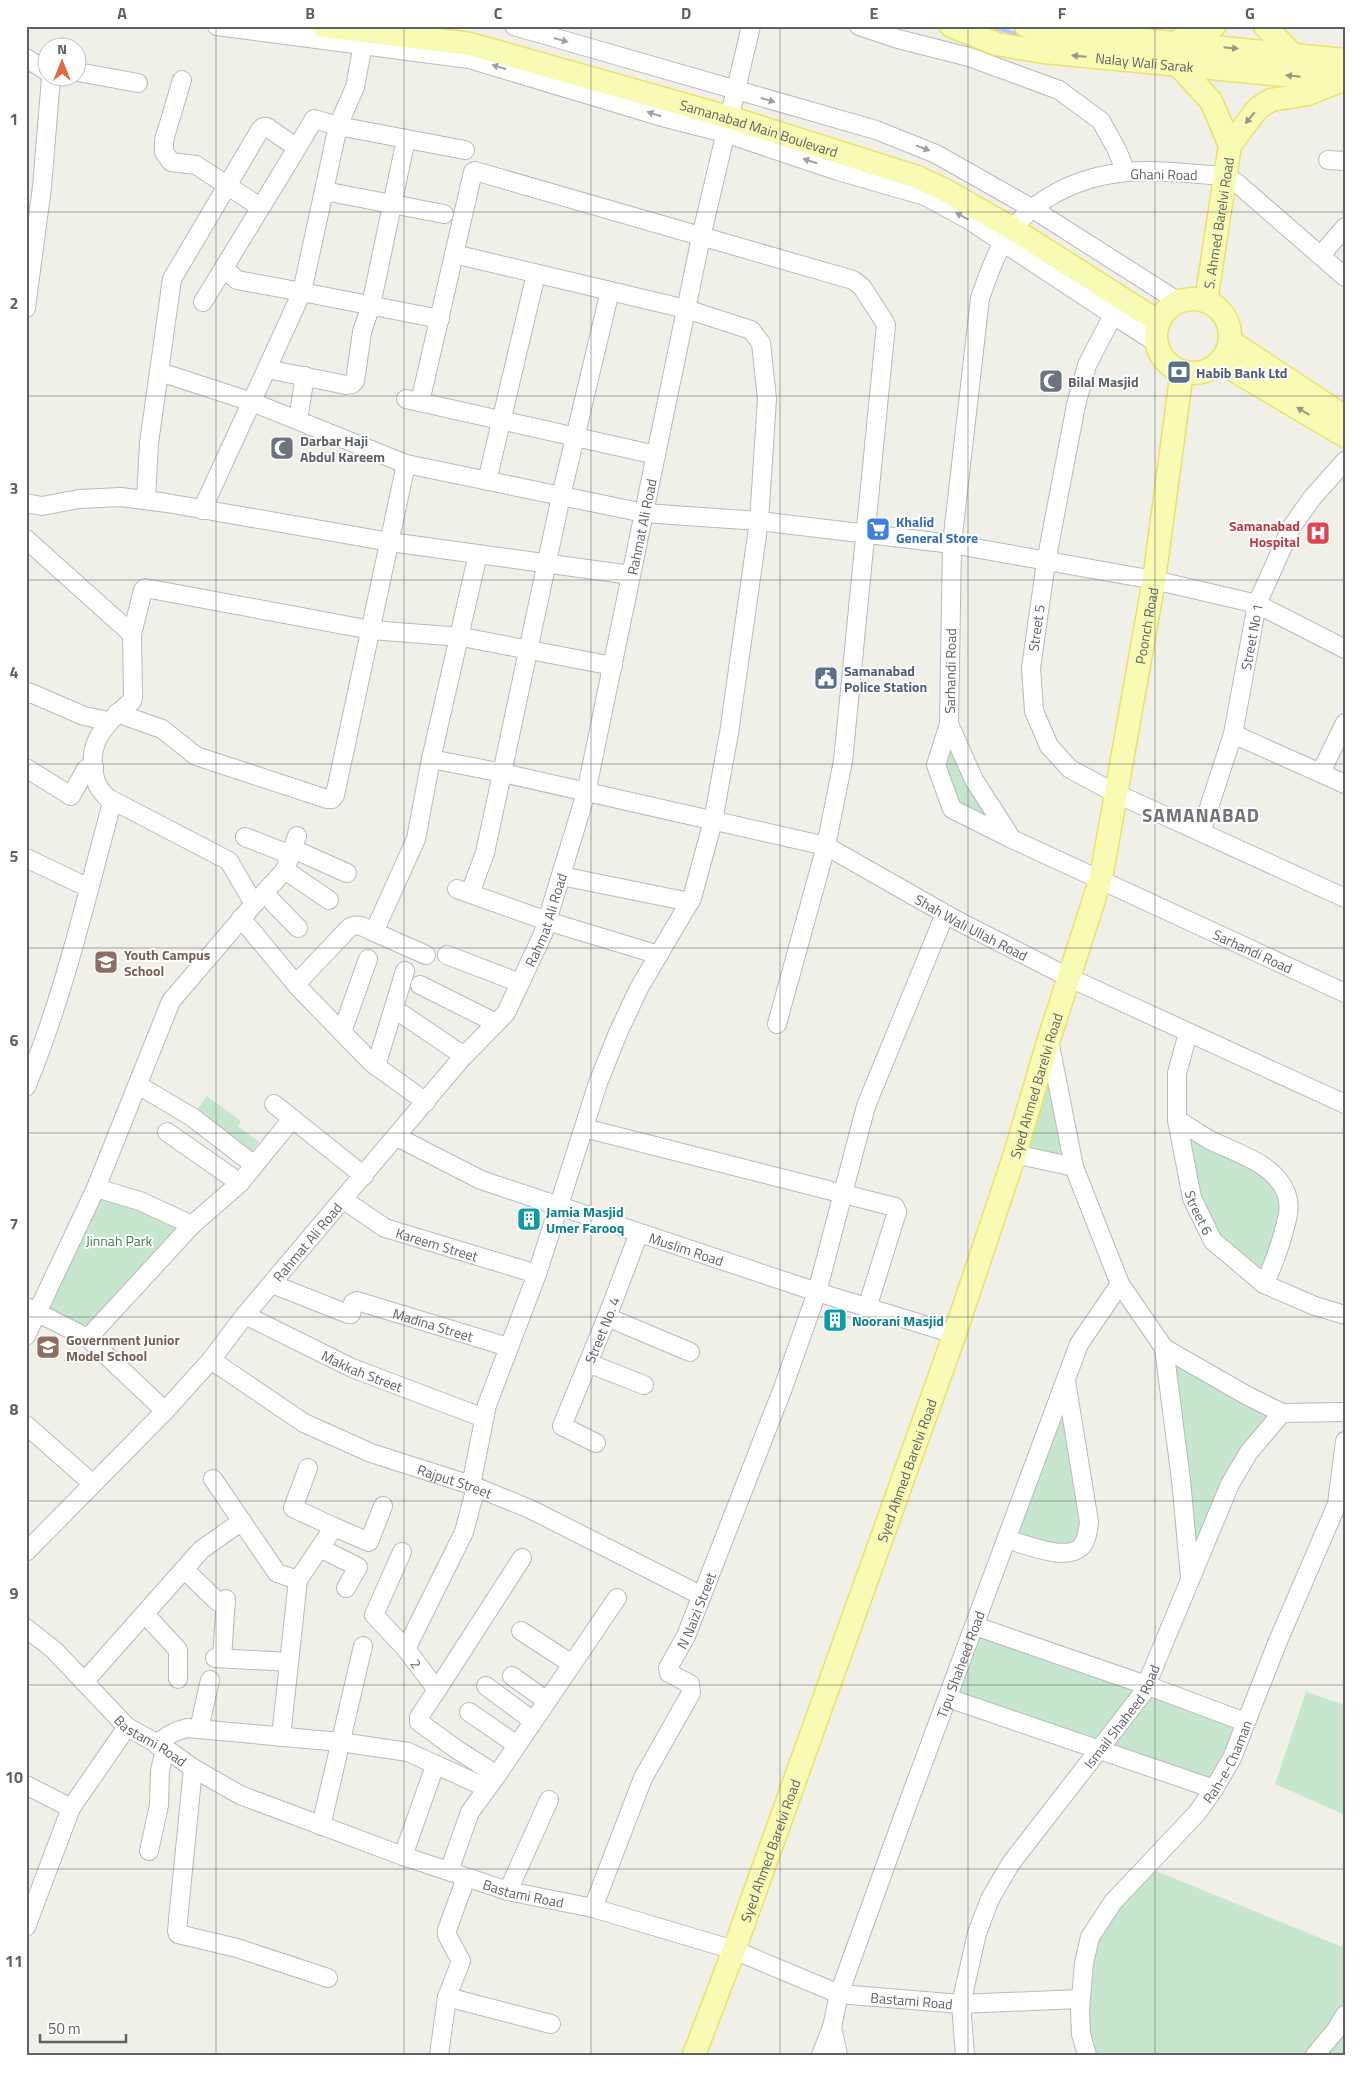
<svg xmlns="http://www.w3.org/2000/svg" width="1371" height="2081" font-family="'Titillium Web',sans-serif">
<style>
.green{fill:#c6e6cd}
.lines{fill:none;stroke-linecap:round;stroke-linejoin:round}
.stream{stroke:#aec9fb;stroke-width:4}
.minor-casing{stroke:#b8b9bd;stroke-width:20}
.major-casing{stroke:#eae167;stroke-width:25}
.minor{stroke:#fff;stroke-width:18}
.major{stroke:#f8fbb3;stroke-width:22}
.oneway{fill:#9fa0a4}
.oneway2{fill:#959782}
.grid{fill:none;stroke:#5f6167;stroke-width:1;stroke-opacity:0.55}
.labels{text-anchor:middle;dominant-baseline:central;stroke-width:4;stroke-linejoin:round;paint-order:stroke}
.street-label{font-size:14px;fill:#5f6167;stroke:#fff}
.service-label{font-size:14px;font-weight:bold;fill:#4e5e75;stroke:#fff;text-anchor:start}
.worship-label{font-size:14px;font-weight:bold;fill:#5b616d;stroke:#fff;text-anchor:start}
.shop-label{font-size:14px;font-weight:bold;fill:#366cbe;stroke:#fff;text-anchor:start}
.health-label{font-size:14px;font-weight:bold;fill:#be3a42;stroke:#fff;text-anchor:end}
.education-label{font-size:14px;font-weight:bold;fill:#785e54;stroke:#fff;text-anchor:start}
.culture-label{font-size:14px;font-weight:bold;fill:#0d838f;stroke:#fff;text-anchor:start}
.park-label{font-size:14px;fill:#3a834d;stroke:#fff}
.district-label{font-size:19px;font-weight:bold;letter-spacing:1px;fill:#707379;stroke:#fff}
.neatline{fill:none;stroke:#5f6167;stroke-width:2}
.grid-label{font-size:16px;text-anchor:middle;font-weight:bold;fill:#5f6167}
</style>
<rect width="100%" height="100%" fill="#f0f0e8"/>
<!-- green -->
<path class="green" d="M949,749L963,775L995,823L957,805L943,767Z
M1049,1039L1074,1167L1015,1154Z
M207,1096L241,1121L238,1126L259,1142L249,1156L195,1112Z
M1177,1120L1240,1153L1286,1193L1264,1284L1213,1241Z
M100,1198L140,1208L178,1225L85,1330L48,1307Z
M1164,1348L1286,1412L1267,1432L1191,1580Z
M1066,1380L1089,1522L1080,1548L1006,1539Z
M975,1626L1245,1722L1208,1789L948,1698Z
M1306,1692L1345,1705V1815L1275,1784Z
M1146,1867L1345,1948V2055H1090L1082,1965Z"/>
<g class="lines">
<!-- stream -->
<path class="stream" d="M990,26L1024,36"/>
<!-- minor casing -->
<g class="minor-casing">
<g id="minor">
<path d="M217,26L469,59L662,117L725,133L838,171L925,196L969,220L1113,315L1087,365L1076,405L1046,562L1031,668L1034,711L1049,746L1070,769L1115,793L1345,898"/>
<path d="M514,26L876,130L936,154L1033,209L1179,302"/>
<path d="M859,26L898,39L969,57L1059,90L1101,121L1117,150L1126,172"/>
<path d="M26,58L48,72"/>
<path d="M78,72L138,83"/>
<path d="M182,80L164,140V152L171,162L196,165L260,207"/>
<path d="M297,148L314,119L338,126L355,87L363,44"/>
<path d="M1328,160L1345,161"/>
<path d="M324,191L444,214"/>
<path d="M454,254L686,309L751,330L761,343L767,399L759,521L729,733L713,821L692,898L639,988L618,1033L598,1083L537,1274L487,1405L471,1485"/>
<path d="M1321,255L1345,227"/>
<path id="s1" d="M1345,277L1238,184L1225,176C1193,174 1158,169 1126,172C1077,177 1030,199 1004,241C993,259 987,279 980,298L952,544L949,724L974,780L1012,839L1345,993"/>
<path d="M26,308L42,187L51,78"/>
<path d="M1113,315L1157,343"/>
<path d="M440,319L302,292L338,126L465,150"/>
<path d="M267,369L346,385L352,384L355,381L362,332L371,305L406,139"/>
<path d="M160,372L252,402L406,464L644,513L759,521L952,544L1154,580L1257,604L1345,649"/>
<path d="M406,399L656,455"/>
<path d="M420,402L473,172L475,171L853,280L862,287L884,321L886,325L843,761L826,846L777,1024"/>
<path d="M298,420L305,376"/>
<path d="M487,481L536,274"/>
<path d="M146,500L149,443L172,279L260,130L263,127H267L297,148L203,302"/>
<path d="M26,503L42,506L79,499L121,497L167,503L390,542L631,575"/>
<path d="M202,510L302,292L237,280L224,268"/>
<path d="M26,539L132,634"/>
<path d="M26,695L28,692L33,694L84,716L108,721"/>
<path d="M117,713L162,729L196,756L327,799H332L335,795L406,464"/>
<path d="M949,724L936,765L952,809L1012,839"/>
<path d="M1233,734L1345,784"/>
<path id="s2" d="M431,759L503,773L826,846L958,921L1070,978L1345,1104"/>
<path d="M26,768L71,796L86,769L94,767"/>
<path d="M1321,772L1345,723"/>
<path id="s3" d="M1201,832L1233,734L1257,604L1291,528L1312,498L1345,461"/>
<path d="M245,837L291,855"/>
<path d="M293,849L347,873"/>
<path d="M26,858L89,888"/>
<path d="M285,870L329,900"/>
<path d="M561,876L690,902"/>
<path d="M457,889L547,921L659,955"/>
<path d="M264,893L298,928"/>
<path d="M470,893L485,853L561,496L610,291"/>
<path d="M254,904L285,870L297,836"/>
<path d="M241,918L299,988L372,1063L426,1102"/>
<path d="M374,932L426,955"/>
<path d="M447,955L520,983"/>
<path d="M296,984L349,928C358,922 365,928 374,932L416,839L431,759L478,554"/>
<path d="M420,985L496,1023"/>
<path d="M402,1014L464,1056"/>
<path d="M342,1032L368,959"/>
<path id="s4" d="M1188,1033L1177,1073V1120L1192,1198L1213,1241L1264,1284L1315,1306L1345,1315"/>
<path d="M1049,1040L1074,1167L1120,1284L1164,1348L1246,1395L1282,1413"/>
<path d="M376,1066L405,971"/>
<path d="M138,1085L192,1117L253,1164"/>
<path d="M26,1087C64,996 86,898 112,803C107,797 100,791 97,784C83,746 104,724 132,701L133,697L132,634L143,590L145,588L371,630L462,637L613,666"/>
<path d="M274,1104L364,1176"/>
<path d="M1177,1120C1188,1126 1199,1134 1210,1140C1235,1153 1275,1163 1286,1193C1292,1208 1286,1223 1282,1238C1277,1254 1272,1269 1264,1284"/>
<path d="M584,1128L895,1207L897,1212L867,1308"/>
<path d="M167,1132L240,1183"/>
<path id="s5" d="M397,1137L481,1180L817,1292L954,1334"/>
<path d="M1015,1154L1074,1167"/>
<path d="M96,1188L171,1001L254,904L229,861L108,798"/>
<path id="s6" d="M344,1200L385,1228L537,1274"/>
<path id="s7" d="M272,1284L348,1314H351L353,1303L357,1301L508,1347"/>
<path d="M26,1307L88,1338L165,1411"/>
<path id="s8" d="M245,1315L352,1368L484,1418"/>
<path d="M607,1317L690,1352"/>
<path d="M26,1336L96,1188L140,1201L192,1225"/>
<path d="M88,1338L192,1225L240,1183L292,1119"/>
<path d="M1164,1348L1181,1480L1190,1577"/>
<path id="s9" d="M211,1360L304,1423L371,1453L471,1485L530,1509L702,1596"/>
<path d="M588,1363L644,1385"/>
<path d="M26,1425L93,1484"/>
<path id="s10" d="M596,1443L562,1426L607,1317L639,1233"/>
<path d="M308,1468L293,1508L334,1527"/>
<path d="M213,1479L277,1573L298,1580"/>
<path id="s11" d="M476,1487L464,1532L406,1649L437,1690L419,1717V1722L456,1749L497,1775"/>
<path d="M1006,1539C1025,1544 1065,1562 1081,1547C1087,1541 1088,1530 1089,1522L1066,1381"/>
<path d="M320,1548L358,1567L346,1588"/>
<path id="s12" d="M26,1552L165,1411L211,1360L245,1315L461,1059L506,1013L543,934L586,793L701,237L751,26"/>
<path d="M402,1552L374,1615L406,1649"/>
<path d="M184,1569L218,1602"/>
<path d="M145,1614L178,1650V1679"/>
<path d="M975,1626L1146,1685L1245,1722"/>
<path id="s13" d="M26,1628L54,1650L127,1727L165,1748L193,1768L240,1795L403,1856L508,1891L593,1908L734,1950L839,1994L961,2004L1080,1999"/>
<path d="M521,1631L572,1664"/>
<path d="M215,1658L289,1662"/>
<path d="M222,1658L226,1599"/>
<path d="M512,1676L547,1701"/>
<path d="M84,1682L201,1550L242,1521"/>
<path d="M486,1686L533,1721"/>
<path d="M437,1690L522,1558"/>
<path d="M948,1698L1214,1789"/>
<path d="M469,1712L517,1745"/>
<path d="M199,1729L210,1680"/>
<path d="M281,1737L298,1580L334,1527L369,1542L383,1506"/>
<path d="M157,1745C166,1735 175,1731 187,1728L340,1742L408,1752L487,1788"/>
<path d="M193,1768L177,1931L178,1934L237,1948L328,1978"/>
<path d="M26,1785L71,1808"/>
<path d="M321,1826L363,1646"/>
<path d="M149,1851L159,1805L160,1771L165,1748"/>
<path d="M403,1856L432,1774"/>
<path d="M449,1871L470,1812L497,1775L617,1598"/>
<path d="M508,1891L549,1800"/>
<path id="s14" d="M593,1908L643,1778L691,1693L690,1684L669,1673L668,1668L686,1636L783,1388L817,1292L866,1106L945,914"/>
<path d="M26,1927L71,1808L127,1727"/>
<path d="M447,1997L551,2024"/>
<path d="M832,2027L838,2055"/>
<path d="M439,2055L447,1997L461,1961L447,1935V1930L466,1878"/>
<path id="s15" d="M821,2055L832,2027L839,1994L907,1806L1079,1344L1120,1284"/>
<path id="s16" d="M965,2055L961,2004L977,1933L990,1899L1011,1863L1143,1693L1230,1484L1249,1452L1282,1413L1345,1412"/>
<path id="s17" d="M1087,2055L1081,2034L1080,2010L1084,1963L1090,1937L1113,1902L1197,1813L1214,1789L1232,1758L1278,1641L1337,1504L1345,1441"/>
<path d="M1315,2055L1336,2030L1345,2015"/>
</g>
</g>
<!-- major casing -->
<g class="major-casing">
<g id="major">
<path id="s18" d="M323,26L470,44L728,117L917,177L945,190L1013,229L1159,322"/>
<path id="s19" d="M951,26L997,44L1044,52L1345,81"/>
<path d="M1026,26L1034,29L1345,60"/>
<path d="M1265,26L1294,56"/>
<path d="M1181,39H1187L1214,26"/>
<path d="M1178,65L1211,101L1230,145"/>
<circle cx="1193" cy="336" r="37"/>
<path id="s20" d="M1206,301L1230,145L1258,108L1271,100L1308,94L1338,82"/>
<path d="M1230,341L1345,417"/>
<path d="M1220,362L1345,436"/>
<path id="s21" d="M694,2055L734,1950L952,1342L1015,1154L1049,1039L1101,878L1154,580L1182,371"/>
</g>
</g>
<!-- minor -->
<use href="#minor" class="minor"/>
<!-- major -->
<use href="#major" class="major"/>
</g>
<!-- one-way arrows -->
<defs><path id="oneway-solid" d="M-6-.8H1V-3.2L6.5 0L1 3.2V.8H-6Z" transform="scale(1.25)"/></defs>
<g class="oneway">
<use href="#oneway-solid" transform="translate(561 40) rotate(16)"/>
<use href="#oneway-solid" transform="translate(499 67) rotate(-163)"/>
<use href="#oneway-solid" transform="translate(768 100) rotate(16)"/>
<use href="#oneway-solid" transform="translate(654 114) rotate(-163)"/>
<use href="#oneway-solid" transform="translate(923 148) rotate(21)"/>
<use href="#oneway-solid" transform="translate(810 161) rotate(-162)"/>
<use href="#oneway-solid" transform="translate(962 216) rotate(-152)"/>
</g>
<g class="oneway2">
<use href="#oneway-solid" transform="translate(1231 48) rotate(6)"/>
<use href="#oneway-solid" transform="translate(1079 56) rotate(-175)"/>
<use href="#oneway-solid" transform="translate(1293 76) rotate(-174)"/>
<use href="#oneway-solid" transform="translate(1250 118) rotate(130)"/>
<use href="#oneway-solid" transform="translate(1303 411) rotate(-149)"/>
</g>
<!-- grid -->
<path class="grid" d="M216,26V2055M404,26V2055M591,26V2055M780,26V2055M968,26V2055M1155,26V2055M26,212H1345M26,396H1345M26,580H1345M26,764H1345M26,948H1345M26,1133H1345M26,1317H1345M26,1501H1345M26,1685H1345M26,1869H1345"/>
<!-- icons -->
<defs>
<g id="bank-square" transform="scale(1.25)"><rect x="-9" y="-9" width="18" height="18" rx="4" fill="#5c6f8a" stroke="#fff"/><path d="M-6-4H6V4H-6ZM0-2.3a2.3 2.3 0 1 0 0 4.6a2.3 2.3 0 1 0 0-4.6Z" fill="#fff"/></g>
<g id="mosque-square" transform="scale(1.25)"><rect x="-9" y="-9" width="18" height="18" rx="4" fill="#6b7280" stroke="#fff"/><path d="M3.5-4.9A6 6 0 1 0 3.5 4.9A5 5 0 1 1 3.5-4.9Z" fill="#fff"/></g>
<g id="supermarket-square" transform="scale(1.25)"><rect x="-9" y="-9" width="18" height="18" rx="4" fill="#3f7fe0" stroke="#fff"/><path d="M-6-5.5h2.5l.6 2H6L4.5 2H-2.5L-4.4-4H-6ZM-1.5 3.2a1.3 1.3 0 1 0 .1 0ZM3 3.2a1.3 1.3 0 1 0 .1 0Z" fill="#fff"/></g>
<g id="hospital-square" transform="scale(1.25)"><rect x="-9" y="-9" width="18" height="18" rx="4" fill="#e0444e" stroke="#fff"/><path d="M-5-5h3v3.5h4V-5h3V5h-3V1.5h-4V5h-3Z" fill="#fff"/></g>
<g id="civic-square" transform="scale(1.25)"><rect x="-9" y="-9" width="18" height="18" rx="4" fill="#5c6f8a" stroke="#fff"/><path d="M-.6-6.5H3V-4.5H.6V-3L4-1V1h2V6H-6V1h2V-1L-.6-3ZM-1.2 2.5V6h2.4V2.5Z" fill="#fff"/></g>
<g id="school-square" transform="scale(1.25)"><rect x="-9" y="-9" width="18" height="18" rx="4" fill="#8d6e63" stroke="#fff"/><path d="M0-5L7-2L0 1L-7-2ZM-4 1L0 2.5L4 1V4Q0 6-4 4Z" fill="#fff"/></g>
<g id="building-square" transform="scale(1.25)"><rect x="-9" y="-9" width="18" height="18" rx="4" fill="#0f9aa8" stroke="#fff"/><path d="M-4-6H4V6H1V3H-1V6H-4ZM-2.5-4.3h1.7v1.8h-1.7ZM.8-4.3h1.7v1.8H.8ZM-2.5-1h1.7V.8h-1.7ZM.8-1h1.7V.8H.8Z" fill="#fff"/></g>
</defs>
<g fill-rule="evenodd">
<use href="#bank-square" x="1179" y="372"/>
<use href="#mosque-square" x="1051" y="381"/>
<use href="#mosque-square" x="282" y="448"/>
<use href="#supermarket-square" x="878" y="529"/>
<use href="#hospital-square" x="1318" y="533"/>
<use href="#civic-square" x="826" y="678"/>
<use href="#school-square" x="106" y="962"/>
<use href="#building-square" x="529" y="1219"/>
<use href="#building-square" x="835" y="1320"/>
<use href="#school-square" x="48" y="1347"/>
</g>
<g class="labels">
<!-- street labels -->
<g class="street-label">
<text stroke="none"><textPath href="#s19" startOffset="198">Nalay Wali Sarak</textPath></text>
<text stroke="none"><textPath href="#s18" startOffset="449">Samanabad Main Boulevard</textPath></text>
<text transform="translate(1164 174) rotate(1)">Ghani Road</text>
<text stroke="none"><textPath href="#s20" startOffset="79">S. Ahmed Barelvi Road</textPath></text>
<text stroke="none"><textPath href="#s12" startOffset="1229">Rahmat Ali Road</textPath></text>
<text stroke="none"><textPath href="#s21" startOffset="1502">Poonch Road</textPath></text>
<text transform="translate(1036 628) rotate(-82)">Street 5</text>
<text stroke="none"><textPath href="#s3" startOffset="202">Street No 1</textPath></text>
<text transform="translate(950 671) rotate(-89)">Sarhandi Road</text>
<text stroke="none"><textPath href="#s12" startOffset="824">Rahmat Ali Road</textPath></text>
<text stroke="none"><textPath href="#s2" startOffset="571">Shah Wali Ullah Road</textPath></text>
<text stroke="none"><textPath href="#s1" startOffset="1288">Sarhandi Road</textPath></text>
<text stroke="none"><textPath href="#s21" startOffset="1028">Syed Ahmed Barelvi Road</textPath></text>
<text stroke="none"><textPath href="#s4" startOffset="184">Street 6</textPath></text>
<text stroke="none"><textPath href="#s12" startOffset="419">Rahmat Ali Road</textPath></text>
<text stroke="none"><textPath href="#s6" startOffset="104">Kareem Street</textPath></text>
<text stroke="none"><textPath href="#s5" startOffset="311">Muslim Road</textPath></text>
<text stroke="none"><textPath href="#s7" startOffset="180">Madina Street</textPath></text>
<text stroke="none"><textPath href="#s10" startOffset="142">Street No. 4</textPath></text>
<text stroke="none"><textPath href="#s8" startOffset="130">Makkah Street</textPath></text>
<text stroke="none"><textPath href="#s21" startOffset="622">Syed Ahmed Barelvi Road</textPath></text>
<text stroke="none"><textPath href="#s9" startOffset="274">Rajput Street</textPath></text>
<text stroke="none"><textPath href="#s14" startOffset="339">N Naizi Street</textPath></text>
<text stroke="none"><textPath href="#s11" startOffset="195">2</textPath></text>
<text stroke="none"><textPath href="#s15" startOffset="415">Tipu Shaheed Road</textPath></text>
<text stroke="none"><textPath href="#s16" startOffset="386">Ismail Shaheed Road</textPath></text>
<text stroke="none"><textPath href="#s13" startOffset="169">Bastami Road</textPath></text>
<text stroke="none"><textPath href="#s17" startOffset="344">Rah-e-Chaman</textPath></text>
<text stroke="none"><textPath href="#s21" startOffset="218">Syed Ahmed Barelvi Road</textPath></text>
<text stroke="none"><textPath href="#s13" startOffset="574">Bastami Road</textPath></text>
<text stroke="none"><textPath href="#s13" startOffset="979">Bastami Road</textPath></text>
</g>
<!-- service labels -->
<g class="service-label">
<text x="1196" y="372">Habib Bank Ltd</text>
<text x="844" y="670">Samanabad<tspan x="844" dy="16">Police Station</tspan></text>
</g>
<!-- worship labels -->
<g class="worship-label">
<text x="1068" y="381">Bilal Masjid</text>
<text x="300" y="440">Darbar Haji<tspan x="300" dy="16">Abdul Kareem</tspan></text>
</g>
<!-- shop labels -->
<g class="shop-label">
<text x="896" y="521">Khalid<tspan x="896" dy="16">General Store</tspan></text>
</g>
<!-- health labels -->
<g class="health-label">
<text x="1300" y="525">Samanabad<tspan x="1300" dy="16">Hospital</tspan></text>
</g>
<!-- education labels -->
<g class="education-label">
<text x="124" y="954">Youth Campus<tspan x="124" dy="16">School</tspan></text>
<text x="66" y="1339">Government Junior<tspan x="66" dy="16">Model School</tspan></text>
</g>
<!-- culture labels -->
<g class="culture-label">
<text x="546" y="1211">Jamia Masjid<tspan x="546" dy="16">Umer Farooq</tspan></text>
<text x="852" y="1320">Noorani Masjid</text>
</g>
<!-- park labels -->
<g class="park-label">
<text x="119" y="1240">Jinnah Park</text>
</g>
<!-- district labels -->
<g class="district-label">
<text x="1201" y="814">SAMANABAD</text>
</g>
</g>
<!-- border -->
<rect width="1371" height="2081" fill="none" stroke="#ffffff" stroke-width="55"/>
<!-- north arrow -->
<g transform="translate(62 62)"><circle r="24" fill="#ffffff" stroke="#bfc0c2"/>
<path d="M0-4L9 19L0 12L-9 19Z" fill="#e16c3e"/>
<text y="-8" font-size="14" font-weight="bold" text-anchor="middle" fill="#5f6167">N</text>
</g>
<!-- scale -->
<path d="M40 2034v8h86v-8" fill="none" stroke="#5f6167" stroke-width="2.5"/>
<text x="48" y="2034" font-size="15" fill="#5f6167" stroke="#ffffff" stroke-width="4" paint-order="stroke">50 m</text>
<rect x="28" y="28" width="1316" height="2026" class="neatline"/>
<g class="grid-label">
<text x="122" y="19">A</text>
<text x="310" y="19">B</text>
<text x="498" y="19">C</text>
<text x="686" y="19">D</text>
<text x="874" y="19">E</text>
<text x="1062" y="19">F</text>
<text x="1250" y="19">G</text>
<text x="14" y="125">1</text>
<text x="14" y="309">2</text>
<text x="14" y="494">3</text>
<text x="14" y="678">4</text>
<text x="14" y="862">5</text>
<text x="14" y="1046">6</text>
<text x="14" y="1230">7</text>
<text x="14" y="1415">8</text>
<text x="14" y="1599">9</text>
<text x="14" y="1783">10</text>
<text x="14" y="1967">11</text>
</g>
</svg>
